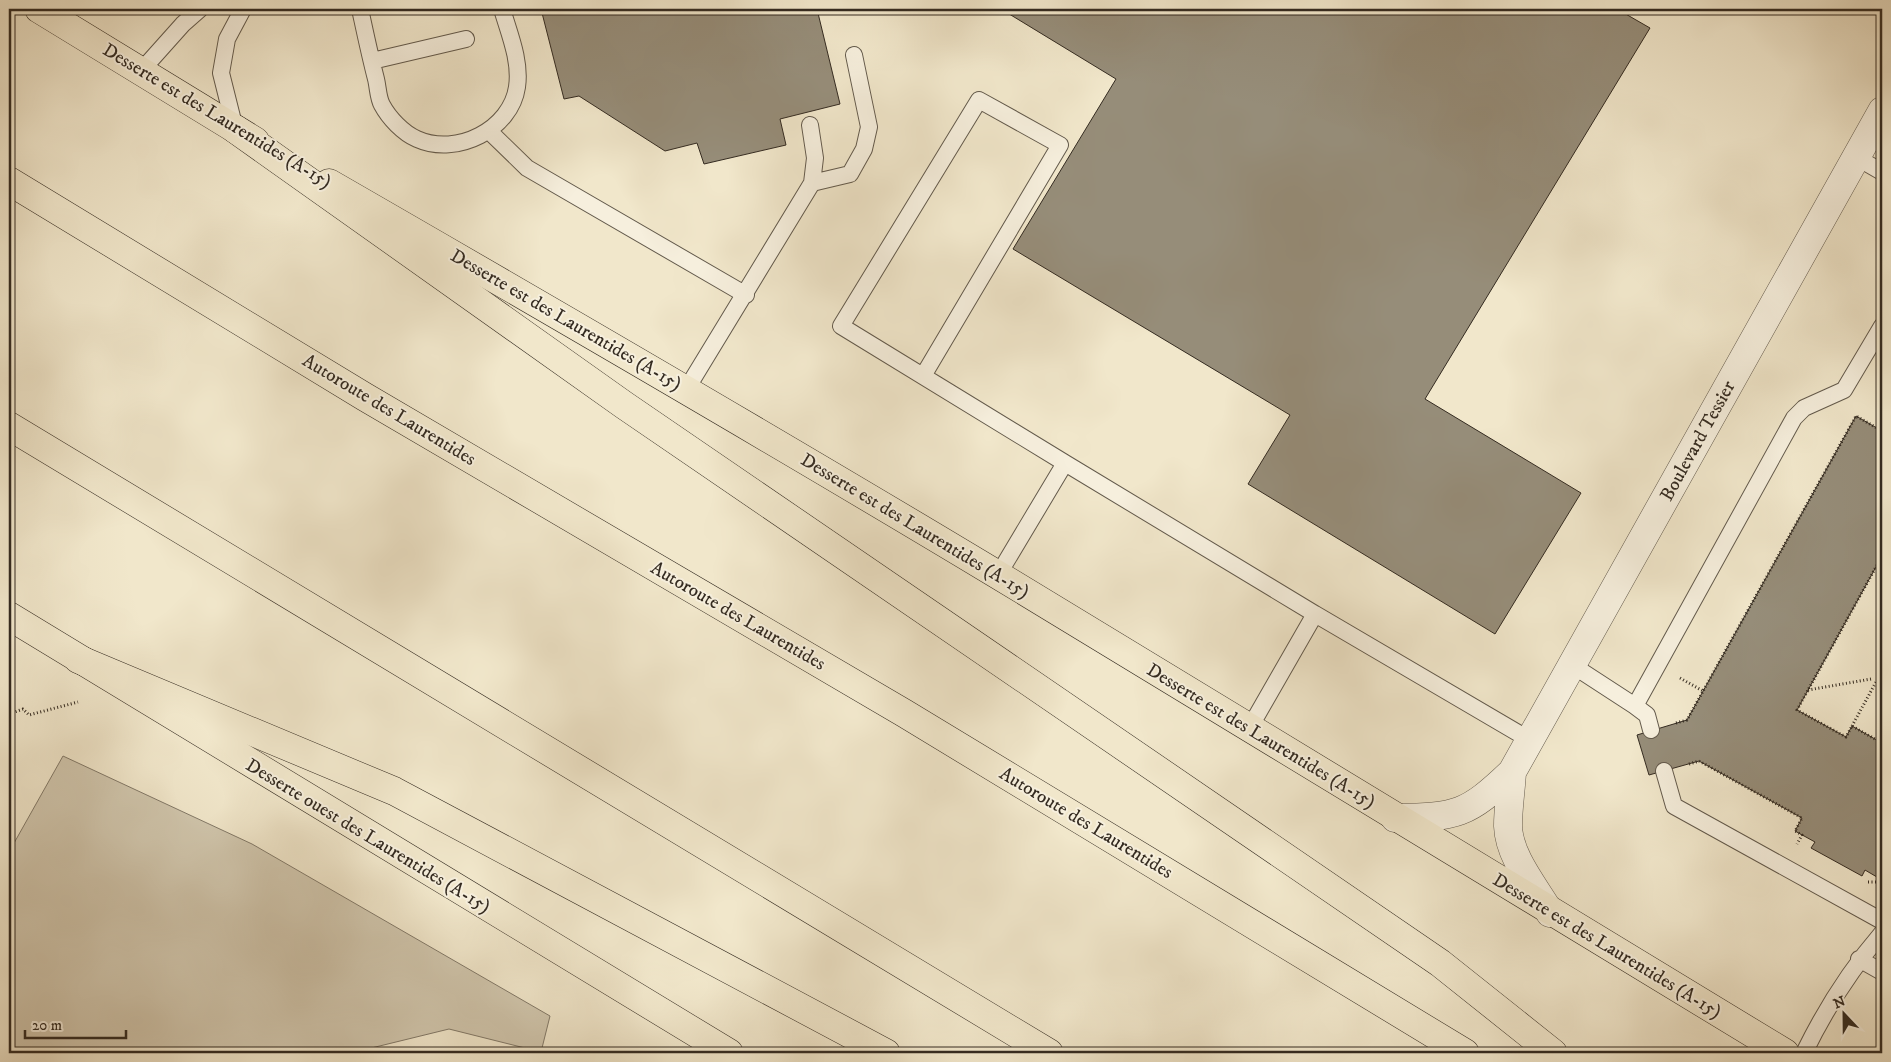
<svg xmlns="http://www.w3.org/2000/svg" width="1891" height="1062" font-family="'IM FELL DW Pica',serif">
<style>
.green{fill:#d1c7ae;stroke:#827968}
.building{fill:#968d79;stroke:#342b21}
.lines{fill:none;stroke-linecap:round;stroke-linejoin:round}
.service-casing{stroke:#635a4c;stroke-width:18}
.minor-casing{stroke:#635a4c;stroke-width:29}
.primary-casing{stroke:#342b21;stroke-width:29}
.motorway-casing{stroke:#342b21;stroke-width:29}
.path{stroke:#342b21;stroke-width:3;stroke-dasharray:1 2.5;stroke-linecap:butt}
.service{stroke:#f6efdd;stroke-width:16}
.minor{stroke:#f6efdd;stroke-width:28}
.primary{stroke:#f1e7cb;stroke-width:28}
.motorway{stroke:#f1e7cb;stroke-width:28}
.labels{text-anchor:middle;dominant-baseline:central;stroke-width:4;stroke-linejoin:round;paint-order:stroke}
.street-label{font-size:19px;fill:#342b21;stroke:#f6efdd}
</style>
<rect width="100%" height="100%" fill="#f1e7cb"/>
<filter id="stains"><feTurbulence type="fractalNoise" baseFrequency=".004" numOctaves="4"/><feColorMatrix values="0 0 0 0 .2 0 0 0 0 .09 0 0 0 0 .02 0 0 0 .5 -.17"/></filter>
<radialGradient id="worn" r=".72"><stop offset=".6" stop-color="#630" stop-opacity="0"/><stop offset="1" stop-color="#630" stop-opacity=".3"/></radialGradient>
<!-- green -->
<path class="green" d="M63,756L252,844L550,1016L541,1052L449,1029L351,1053H9V852Z"/>
<!-- building -->
<path class="building" d="M541,9H817L840,104L780,119L786,145L704,164L697,143L665,151L579,96L564,99Z
M1001,9H1617L1650,28L1425,399L1581,493L1495,634L1248,484L1290,415L1013,249L1116,79Z
M1856,416L1882,431V556L1797,710L1846,737L1852,726L1882,743V880L1865,870L1862,876L1811,848L1815,842L1795,831L1802,818L1699,761L1649,775L1637,735L1687,720Z"/>
<g class="lines">
<!-- service casing -->
<g class="service-casing">
<path id="service" d="M360,9C365,32 370,56 376,79C378,87 378,98 382,105C389,118 403,133 417,139C457,157 511,129 517,87C521,61 509,33 502,9
M372,61L466,39
M141,71L183,24L200,9
M235,129L221,73L227,39L243,9
M490,132L527,168L746,295
M1856,157L1882,172
M812,183L850,174L864,149L869,127L854,55
M923,376L1060,145L979,100L841,326L1065,463
M686,390L812,183L815,158L810,125
M998,575L1065,463L1315,614L1249,729
M1315,614L1530,740
M1572,665L1635,706
M1651,730L1647,715L1635,706L1794,418L1804,408L1844,390L1882,326
M1664,771L1674,806L1882,921
M1859,959L1882,972
M1804,1053C1825,1010 1851,969 1882,933"/>
</g>
<!-- minor casing -->
<g class="minor-casing">
<path id="minor" d="M1512,772C1511,790 1508,808 1508,826C1509,857 1535,887 1550,913
M1395,818C1457,817 1467,815 1512,772L1882,111"/>
</g>
<!-- primary casing -->
<g class="primary-casing">
<path id="primary" d="M39,9L255,141
M329,183C553,312 777,442 998,575C1261,734 1522,896 1785,1053
M9,616L729,1053"/>
</g>
<!-- motorway casing -->
<g class="motorway-casing">
<path id="motorway" d="M235,129L624,405L1440,963L1553,1053
M9,181L365,397L904,713L1465,1053
M9,426L1049,1053
M78,659L394,791L886,1053"/>
</g>
<!-- path -->
<path class="path" d="M1882,556L1797,710L1846,737L1852,726L1882,743
M1680,678L1703,691
M1808,690L1871,679
M9,714L23,709L29,715L78,702
M1676,723L1687,720L1856,416L1882,431
M1852,726L1876,682
M1689,764L1699,761L1802,818L1795,831L1802,835L1797,844
M1868,882H1882"/>
<!-- service -->
<use href="#service" class="service"/>
<!-- minor -->
<use href="#minor" class="minor"/>
<!-- primary -->
<use href="#primary" class="primary"/>
<!-- motorway -->
<use href="#motorway" class="motorway"/>
</g>
<g class="labels">
<!-- street labels -->
<g class="street-label">
<text transform="translate(217 116) rotate(31)">Desserte est des Laurentides (A-15)</text>
<text transform="translate(566 320) rotate(30)">Desserte est des Laurentides (A-15)</text>
<text transform="translate(389 410) rotate(31)">Autoroute des Laurentides</text>
<text transform="translate(1698 441) rotate(-61)">Boulevard Tessier</text>
<text transform="translate(915 526) rotate(31)">Desserte est des Laurentides (A-15)</text>
<text transform="translate(738 616) rotate(30)">Autoroute des Laurentides</text>
<text transform="translate(1261 736) rotate(31)">Desserte est des Laurentides (A-15)</text>
<text transform="translate(1086 823) rotate(31)">Autoroute des Laurentides</text>
<text transform="translate(368 836) rotate(31)">Desserte ouest des Laurentides (A-15)</text>
<text transform="translate(1607 946) rotate(31)">Desserte est des Laurentides (A-15)</text>
</g>
</g>
<!-- margin -->
<rect width="1891" height="1062" fill="none" stroke="#f1e7cb" stroke-width="30"/>
<rect x="10" y="10" width="1871" height="1042" fill="none" stroke="#342b21" stroke-width="2.5"/>
<rect x="15" y="15" width="1861" height="1032" fill="none" stroke="#342b21"/>
<!-- north arrow -->
<g transform="translate(1844 1014) rotate(338)" stroke="#f6efdd" stroke-width="4" paint-order="stroke">
<path d="M0-4L9 19L0 12L-9 19Z" fill="#342b21"/>
<text y="-8" font-size="14" font-weight="bold" text-anchor="middle" fill="#342b21">N</text>
</g>
<!-- scale -->
<path d="M25 1030v8h101v-8" fill="none" stroke="#342b21" stroke-width="2.5"/>
<text x="32" y="1030" font-size="15" fill="#342b21" stroke="#f6efdd" stroke-width="4" paint-order="stroke">20 m</text>
<rect width="100%" height="100%" filter="url(#stains)"/>
<rect width="100%" height="100%" fill="url(#worn)"/>
</svg>
